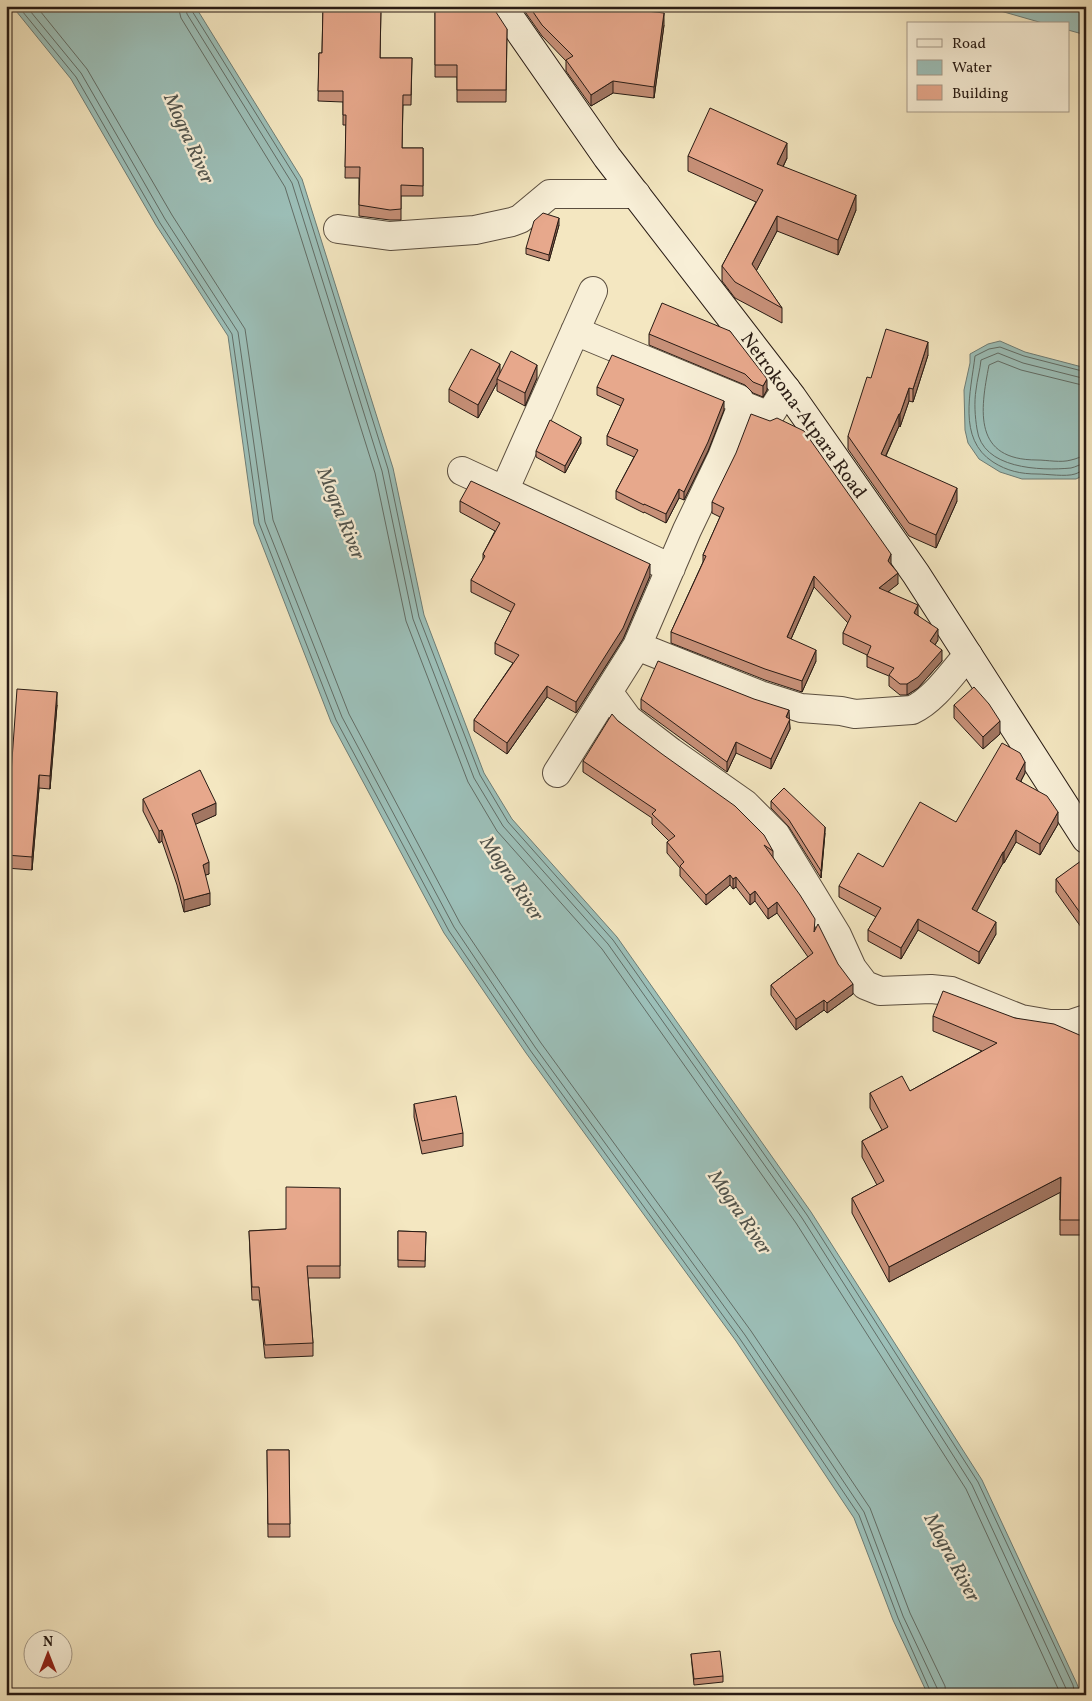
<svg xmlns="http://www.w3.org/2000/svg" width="1092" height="1701" font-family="Vollkorn,serif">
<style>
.water{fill:#9cbfb8;stroke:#6e7d76}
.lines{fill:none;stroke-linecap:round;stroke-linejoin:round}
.shore{stroke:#626d66;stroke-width:1}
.street-casing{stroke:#5b4e3f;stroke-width:30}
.secondary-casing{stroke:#281b14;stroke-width:30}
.street{stroke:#f8efd7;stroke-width:28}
.secondary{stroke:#f8efd7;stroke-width:28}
.wall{fill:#c79078;stroke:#281b14}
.shaded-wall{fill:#a27662;stroke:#281b14}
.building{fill:#e7a88c;stroke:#281b14}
.labels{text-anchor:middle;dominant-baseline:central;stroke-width:4.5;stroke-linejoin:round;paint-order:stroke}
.street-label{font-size:19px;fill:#281b14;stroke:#f8efd7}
.water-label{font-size:20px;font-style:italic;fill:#51544d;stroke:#f8efd7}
</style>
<rect width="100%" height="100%" fill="#f4e7c1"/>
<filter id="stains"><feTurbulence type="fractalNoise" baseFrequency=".004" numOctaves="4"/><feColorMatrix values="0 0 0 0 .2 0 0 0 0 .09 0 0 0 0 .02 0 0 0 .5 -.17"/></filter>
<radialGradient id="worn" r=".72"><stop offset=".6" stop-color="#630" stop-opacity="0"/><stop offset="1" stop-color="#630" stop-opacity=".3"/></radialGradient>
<!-- water -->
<path class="water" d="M12,6H195L302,179L393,468L424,615L484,773L512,819L617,937L811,1212L982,1480L1077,1684L1081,1695H928L893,1620L854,1518L736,1341L526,1053L444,933L331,722L254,524L228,336L156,225L71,79Z
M983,6H1086V35L1068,30V24H1046Z
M1000,341L1025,352L1086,368V474L1076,479H1022L1000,472L979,459L968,443L965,430L964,390L970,363V354L988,344Z"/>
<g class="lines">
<!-- shore -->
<path class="shore" d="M18,6L76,77L160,223L232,334L259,523L336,720L449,931L530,1050L740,1339L859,1515L898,1618L932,1695
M26,6L81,73L165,219L238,332L265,522L342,717L454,927L535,1047L745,1335L864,1512L903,1616L937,1688L939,1695
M36,6L87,69L172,215L245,329L273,520L349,714L460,923L541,1043L751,1331L870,1508L910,1613L945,1686L946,1695
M178,6L181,18L285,187L375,473L406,621L468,782L497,831L602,949L796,1223L966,1489L1061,1695
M185,6L187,14L292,183L382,471L413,619L474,778L503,826L608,944L802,1218L972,1485L1069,1695
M192,6V11L298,181L388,469L419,617L480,775L508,822L613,940L807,1215L978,1482L1073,1685L1075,1695
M1086,372L1024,356L1000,347L989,349L975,356C971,391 957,439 993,462C1007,471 1021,474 1037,474C1047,474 1066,477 1075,474C1079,473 1081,470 1086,470
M1086,379L1023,363L998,353L981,360C980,370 977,380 976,390C974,402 975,417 977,429C982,469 1040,471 1071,468C1076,467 1080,464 1086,463
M1086,386L1021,370L998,361L989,365C980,411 973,460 1037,460C1047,460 1061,463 1071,460C1077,459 1080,456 1086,456"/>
<!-- street casing -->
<g class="street-casing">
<path id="street" d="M338,229L390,236L475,230L512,222L520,219L550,194H636
M575,331L739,399L742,405
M462,471L671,568
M504,491L593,291
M637,646L760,695L801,708L841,711L855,714L912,710C934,700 952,673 968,655
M609,693L628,719L671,752L745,804L776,835L837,935L852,968L865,985L880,991L931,989L951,991L1021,1019L1050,1024H1071L1086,1019
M557,773L637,646L687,530L722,457L742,405L769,416L786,389"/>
</g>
<!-- secondary casing -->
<g class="secondary-casing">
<path id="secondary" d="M502,6L607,157L792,397L916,574L1086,839"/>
</g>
<!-- street -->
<use href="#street" class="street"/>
<!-- secondary -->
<use href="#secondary" class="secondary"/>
</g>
<!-- wall -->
<path class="wall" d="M323,6H423V9L381,8L380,58H412L411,105H403L402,148H423V196H401V220H390L359,216V178H345L346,125H343V102L318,101L319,53H322Z
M435,6L507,29L506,102H457V77H435Z
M521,6H624L623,8L664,25L654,98L613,93L591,106L566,71V61L542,36Z
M688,156L787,158L783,167L856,210L838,255L777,231L756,271L782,308V323L735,298L722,281V266L756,202L688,171Z
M559,225L549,261L526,254V248Z
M730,331L767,390L763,397L753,393L745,385L649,345V334Z
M928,355L913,402L909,401L900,427L899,426L886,456L957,501L936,548L909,536L848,449V436Z
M500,373L537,378L525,406L497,391V383L478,418L449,402V389Z
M597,387L724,410L708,451L684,500L679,498L666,523L644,512V513L616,499V491L634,457L607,445V436L621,406L597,395Z
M581,443L565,473L536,457V451Z
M460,501L650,576L623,639L576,713L547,697L507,754L474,731V720L513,663L495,654V643L511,612L471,592V580L483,560V554L495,531L460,512Z
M712,502L891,564L898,584L888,591L918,615L938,640L935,645L942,661L918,688L907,695H900L889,686V676L867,667V655L843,644V633L848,623L814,587L791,639L816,661L802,692L765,680L671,643V632L703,562V555L720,517L712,513Z
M641,699L789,718L790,729L771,769L736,753L727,772L641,709Z
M57,705L50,789L39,788L32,870L6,868V788H10Z
M954,705L1000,734L983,749L954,718Z
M618,721L773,851V858L853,994L827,1013L824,1010L796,1030L771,995V985L808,957L777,913L768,919L755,901L750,905L736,887L733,889L730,885L706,905L680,876V868L667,853V842L669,841L652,824V818L583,772V761Z
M1025,773L1021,781L1058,824L1040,855L1016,842L1004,863H1003L976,911L996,934L979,964L918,930L901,959L868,941V930L876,917L839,897V886L883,867L956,822Z
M143,799L216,815L195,824L209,874L205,875L210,905L184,912L177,885L162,841L159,843L143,811Z
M771,801L825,833L821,878L789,827L771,808Z
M1086,860V934L1056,892V879Z
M933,1016L1015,1018L1084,1037L1086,1034V1235H1060V1192L889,1282L852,1213V1198L877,1185L862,1157V1141L882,1130L870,1108V1093L910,1091L982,1051L933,1031Z
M414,1104L463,1133V1146L422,1154L414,1117Z
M340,1188V1278H308L313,1343V1356L265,1358L259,1300H252L249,1231L286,1229Z
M398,1231L426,1232L425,1267H398Z
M267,1450H289L290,1537H268Z
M691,1654L723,1676V1682L694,1685Z"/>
<!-- shaded-wall -->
<path class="shaded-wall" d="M664,13V25L654,98V87Z
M613,81V93L591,106V95Z
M787,143V158L777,179V164Z
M856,195V210L838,255V240Z
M777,216V231L752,279V264Z
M559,218V225L549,261V255Z
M928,342V355L913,402V389Z
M500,364V377L497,379V383L478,418V405Z
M537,365V378L525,406V393Z
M767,379V390L763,397V386Z
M909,388V401L900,427V414Z
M724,401V410L708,451L684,500V492Z
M899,414V426L881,466V454Z
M581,437V443L565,473V466Z
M957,488V501L936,548V535Z
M679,489V498L666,523V514Z
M891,554V565L888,561Z
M650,564V576L623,639L576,713V702Z
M898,573V584L879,599V588Z
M814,576V587L787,648V637Z
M918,605V616L914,613Z
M938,629V640L930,652V641Z
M816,650V661L802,692V681Z
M942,650V661L918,688L907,695V684Z
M547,686V697L507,754V743Z
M57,692V705L50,789V776Z
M789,710L790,729L771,769V759Z
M1000,721V734L983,749V737Z
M736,742V753L727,772V762Z
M1025,762V773L1016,790V779Z
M39,775V788L32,870V857Z
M216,803V815L192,826V814Z
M1058,812V824L1040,855V844Z
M825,827V833L821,878V871Z
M162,830V841L159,843V831Z
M1016,830V842L1004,863V852Z
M1003,852V863L972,920V909Z
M209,862V874L203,876V865Z
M730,875V885L706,905V895Z
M736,877V887L733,889V879Z
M755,891V901L750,905V895Z
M210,893V905L184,912V900Z
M777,902V913L768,919V909Z
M918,919V930L901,959V948Z
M996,922V934L979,964V952Z
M853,984V994L827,1013V1003Z
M824,1000V1010L796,1030V1019Z
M1061,1177V1192L889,1282V1267Z"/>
<!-- building -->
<path class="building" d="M323,6H381L380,58H412L411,95H403L402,148H423V186L401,185V209L390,210L359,205L360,167H345L346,115H343V91H318L319,53H322Z
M435,6H492L507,29L506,90H457V65H435Z
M529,6H620V8L664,13L654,87L613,81L591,95L566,60L573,56L542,25Z
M710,108L787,143L777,164L856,195L838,240L777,216L752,264L782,308L735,282L722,266L763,190L688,156Z
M543,213L559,218L549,255L526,248L534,221Z
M662,303L730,331L767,379L763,386L753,382L745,374L649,334Z
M886,329L928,342L913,389L909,388L900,414H899L881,454L957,488L936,535L909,523L848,436L867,377L871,378Z
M471,349L500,364L478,405L449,389Z
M511,351L537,365L525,393L497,379Z
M612,355L724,401L708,442L684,492L679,489L666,514L644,504V505L616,491L638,450L607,436L624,399L597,387Z
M751,414L770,421L777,418L804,431L891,554L888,561L898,573L879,588L918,605L914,613L938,629L930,641L942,650L918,677L907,684H900L889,675L894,668L867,656L871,646L843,633L851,616L814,576L787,637L816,650L802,681L765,669L671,632L706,556L703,555L724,508L712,502L736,453Z
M550,420L581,437L565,466L536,451Z
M471,481L650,564L623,628L576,702L547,686L507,743L474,720L519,655L495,643L515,604L471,580L485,556L483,554L500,523L460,501Z
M658,661L754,699L789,710L786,717L790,719L771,759L736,742L727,762L641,699Z
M974,687L989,704L1000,721L983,737L954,705Z
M17,689L57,692L50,776L39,775L32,857L6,855V788H10Z
M612,714L618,721L662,754L735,806L764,835L773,851L764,845L800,895L815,919L814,932L818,924L838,964L853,984L827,1003L824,1000L796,1019L771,985L813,953L777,902L768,909L755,891L750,895L736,877L733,879L730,875L706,895L680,866L684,862L667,842L675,836L652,814L656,810L583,761Z
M1002,743L1020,753L1025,762L1016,779L1047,796L1058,812L1040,844L1016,830L1004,852H1003L972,909L996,922L979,952L918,919L901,948L868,930L881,908L839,886L858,853L883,867L920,802L956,822Z
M200,770L216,803L192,814L209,862L203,865L210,893L184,900L177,874L162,830L159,831L143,799Z
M784,788L825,827L821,871L789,820L771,801Z
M1085,858L1086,860V921L1056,879Z
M943,991L1015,1018L1054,1024L1084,1037L1086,1034V1220H1060L1061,1177L889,1267L852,1198L884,1181L862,1141L888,1127L870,1093L902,1076L910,1091L997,1043L933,1016Z
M456,1096L463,1133L422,1141L414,1104Z
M286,1187L340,1188V1266H307L313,1343L265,1345L259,1287H252L249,1231L286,1229Z
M398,1231L426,1232L425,1261L398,1260Z
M267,1450H289L290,1524H268Z
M720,1651L723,1676L694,1679L691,1654Z"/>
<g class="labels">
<!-- street labels -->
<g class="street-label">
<text transform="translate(803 416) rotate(54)">Netrokona-Atpara Road</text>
</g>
<!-- water labels -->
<g class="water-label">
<text transform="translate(188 139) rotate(66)">Mogra River</text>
<text transform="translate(340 514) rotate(68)">Mogra River</text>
<text transform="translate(511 879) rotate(56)">Mogra River</text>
<text transform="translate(739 1213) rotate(56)">Mogra River</text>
<text transform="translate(951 1558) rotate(62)">Mogra River</text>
</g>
</g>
<!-- margin -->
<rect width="1092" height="1701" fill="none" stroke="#f4e7c1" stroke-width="25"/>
<rect x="8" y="8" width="1077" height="1686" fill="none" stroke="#281b14" stroke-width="2.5"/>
<rect x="12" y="12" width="1067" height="1676" fill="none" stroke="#281b14"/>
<!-- legend -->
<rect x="907" y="22" width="162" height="90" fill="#f8efd7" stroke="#a59a89"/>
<rect x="917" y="39" width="25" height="8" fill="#f8efd7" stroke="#a59a89"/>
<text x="952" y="48" font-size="15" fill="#281b14">Road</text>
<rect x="917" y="60" width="25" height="15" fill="#9cbfb8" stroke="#a59a89"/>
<text x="952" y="72" font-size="15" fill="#281b14">Water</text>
<rect x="917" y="85" width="25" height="15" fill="#e7a88c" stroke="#a59a89"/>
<text x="952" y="98" font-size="15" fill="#281b14">Building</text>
<!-- north arrow -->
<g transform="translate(48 1654)"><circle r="24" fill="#f8efd7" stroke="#a59a89"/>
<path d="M0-4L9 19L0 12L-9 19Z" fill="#8f2418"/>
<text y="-8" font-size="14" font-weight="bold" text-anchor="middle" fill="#281b14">N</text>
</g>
<rect width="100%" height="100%" filter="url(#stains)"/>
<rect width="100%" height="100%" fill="url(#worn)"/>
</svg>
